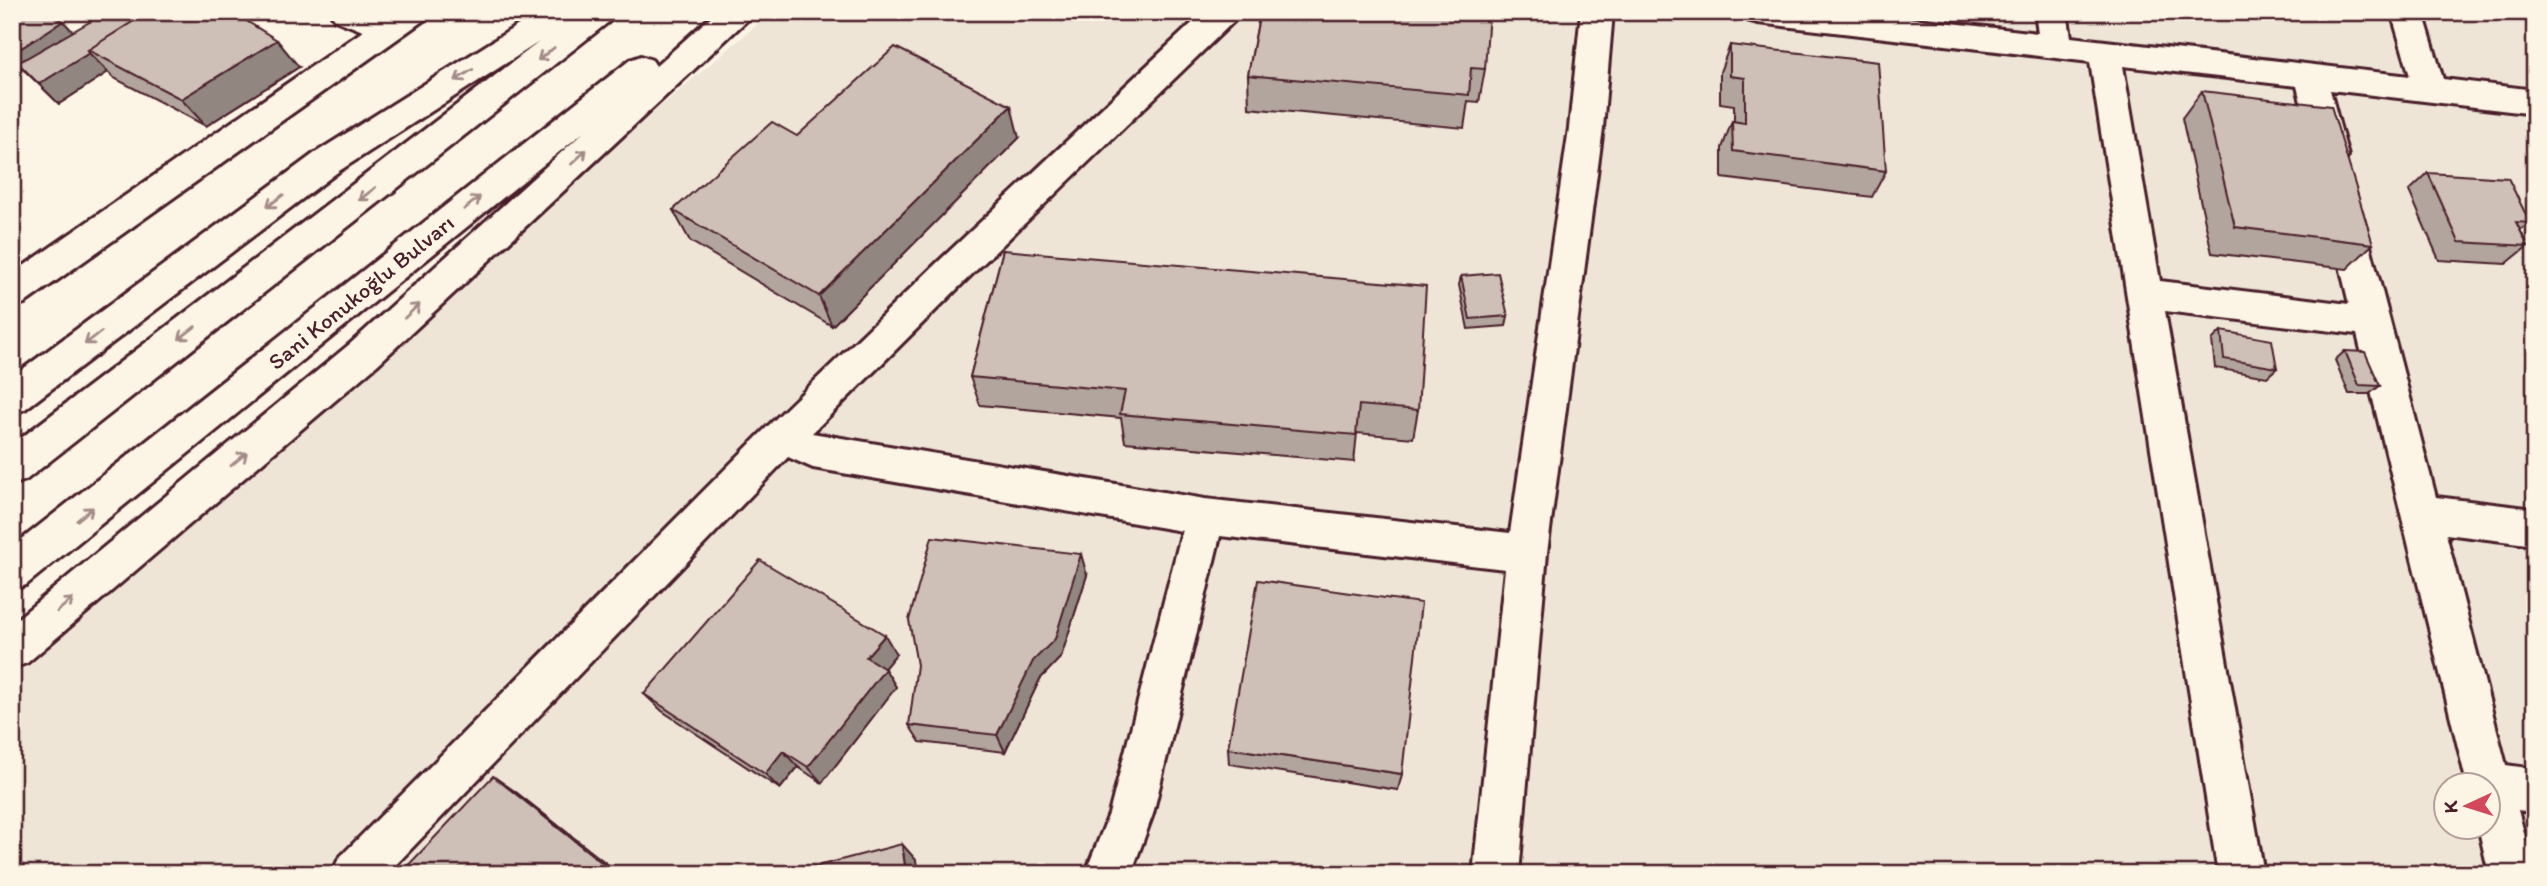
<svg xmlns="http://www.w3.org/2000/svg" width="2547" height="886" font-family="Itim,sans-serif">
<style>
.built{fill:#eee5d7;fill-rule:evenodd}
.lines{fill:none;stroke-linecap:round;stroke-linejoin:round}
.minor-casing{stroke:#4a1f2b;stroke-width:6}
.trunk-casing{stroke:#4a1f2b;stroke-width:6}
.minor{fill:#fcf5e5;fill-rule:evenodd}
.trunk{fill:#fcf5e5;fill-rule:evenodd}
.wall{fill:#b2a59d;stroke:#4a1f2b;stroke-width:2}
.shaded-wall{fill:#918680;stroke:#4a1f2b;stroke-width:2}
.building{fill:#cfc0b7;stroke:#4a1f2b;stroke-width:2}
.oneway{stroke:#a38a88}
.labels{text-anchor:middle;dominant-baseline:central;stroke-width:7;stroke-linejoin:round;paint-order:stroke}
.street-label{font-size:23px;fill:#4a1f2b;stroke:#fcf5e5}
</style>
<rect width="100%" height="100%" fill="#fcf5e5"/>
<filter id="ink" filterUnits="userSpaceOnUse"><feTurbulence type="fractalNoise" baseFrequency=".0143" numOctaves="2"/><feDisplacementMap in="SourceGraphic" scale="14" xChannelSelector="R" yChannelSelector="G"/><feConvolveMatrix kernelMatrix="1 2 1 2 8 2 1 2 1" color-interpolation-filters="sRGB"/></filter>
<g filter="url(#ink)">
<!-- built -->
<path class="built" d="M772,12H2535V874H12V654ZM2446,784H2488V826H2446Z"/>
<g class="lines">
<!-- minor casing -->
<g class="minor-casing">
<path id="minor" d="M330,12H377L385,16L390,12H429L424,20L25,303L12,307V274L363,31L335,20Z
M1204,12H1240L1235,20L965,281L812,433L1205,499L1510,533L1569,128L1581,12H1613L1603,128L1547,553L1519,874H1473L1505,569L1220,536L1153,814L1131,874H1085L1109,814L1182,531L813,468L788,457L387,874H332L339,858L769,425L939,261Z
M1742,12H1856L2038,33L2035,12H2067L2071,37L2410,76L2391,12H2423L2443,79L2535,90V114L2330,90L2348,156L2343,165L2331,169L2319,165L2314,156L2297,86L2123,66L2160,281L2349,304L2327,211L2332,202L2344,198L2356,202L2361,211L2436,497L2535,509V545L2446,534L2506,765L2535,769V813L2518,810L2535,874H2489L2478,826H2488V784H2467L2357,334L2165,311L2264,874H2218L2090,62L1758,23L1747,20Z"/>
</g>
<!-- trunk casing -->
<g class="trunk-casing">
<path id="trunk" d="M539,12H616L611,20L26,480L12,485V445L539,42L339,171L25,409L12,414V377L315,153Z
M716,12H752L747,20L377,365L27,663L12,668V623L351,343L585,131L26,585L12,590V547L630,60L641,56L652,60L656,66Z"/>
</g>
<!-- minor -->
<use href="#minor" class="minor"/>
<!-- trunk -->
<use href="#trunk" class="trunk"/>
</g>
<!-- wall -->
<path class="wall" d="M12,12H70L59,19L73,32L299,67L206,126L114,78L108,72L59,104L26,72L12,62Z
M1180,12H1193L1189,16Z
M1260,12L1485,69L1479,102L1468,101L1464,128L1249,108L1248,75Z
M1508,12H1526V15Z
M1730,45L1886,171L1872,197L1722,178V148L1732,121H1734V105L1720,103V72Z
M2202,91L2373,244L2347,269L2212,253L2182,118Z
M1019,138L832,326L690,241L673,210Z
M2428,173L2530,223L2520,230L2528,246L2506,264L2439,260L2409,191Z
M1003,250L1418,410L1413,438L1357,433L1354,462L1125,442L1121,418L980,405L970,377Z
M1461,276L1508,316L1506,326L1468,329L1459,285Z
M2221,331L2277,368L2267,377L2215,368L2212,340Z
M2345,351L2380,386L2369,394H2349L2335,360Z
M1087,575L1061,657L1040,679L1005,752L920,742L909,725Z
M896,654L884,668L896,687L822,783L798,767L780,789L662,711L644,694Z
M1228,748L1402,774L1398,790L1229,764Z"/>
<!-- shaded-wall -->
<path class="shaded-wall" d="M50,12H70L57,20Z
M63,21L82,41L31,75L12,57V54Z
M277,40L299,67L206,126L181,99Z
M89,53L108,72L59,104L39,84Z
M1011,106L1019,138L832,326L819,296Z
M1081,554L1087,575L1061,657L1040,679L1005,752L997,735Z
M885,635L896,654L878,676L866,657Z
M885,669L896,687L822,783L808,767Z
M783,751L798,767L780,789L765,774Z
M493,776L516,792L620,874H616Z
M902,844L916,860L918,874H906Z"/>
<!-- building -->
<path class="building" d="M12,12H47L63,21L12,54Z
M107,12H148L88,50L89,53L39,84L18,63Z
M148,12H232L277,40L181,99L88,50Z
M1260,12H1489L1485,69L1471,68L1469,95L1248,75Z
M1730,45L1878,62L1886,171L1733,151L1732,121L1745,123V78L1730,76Z
M895,47L1011,106L819,296L673,210L772,122L797,136Z
M2202,91L2331,106L2373,244L2235,227Z
M2428,173L2508,178L2530,223L2516,222L2528,246L2459,242Z
M1003,250L1426,286L1418,410L1359,405L1356,435L1120,414L1125,391L970,377Z
M1498,273L1508,316L1470,319L1461,276Z
M2221,331L2272,340L2277,368L2224,359Z
M2345,351L2365,352L2380,386L2359,385Z
M932,537L1081,554L1055,639L1033,661L997,735L909,725L917,665L909,620Z
M760,560L885,635L866,657L885,669L808,767L783,751L765,774L644,694Z
M1258,580L1421,603L1402,774L1228,748Z
M493,776L616,874H400Z
M902,844L906,874H787Z"/>
<!-- one-way arrows -->
<defs><path id="oneway-shaft" d="M-6 0H5M1.5-3L5.5 0L1.5 3" fill="none" stroke-width="1.6" stroke-linecap="round" stroke-linejoin="round" transform="scale(1.75)"/></defs>
<g class="oneway">
<use href="#oneway-shaft" transform="translate(546 54) rotate(142)"/>
<use href="#oneway-shaft" transform="translate(464 75) rotate(148)"/>
<use href="#oneway-shaft" transform="translate(579 157) rotate(-43)"/>
<use href="#oneway-shaft" transform="translate(367 194) rotate(142)"/>
<use href="#oneway-shaft" transform="translate(275 201) rotate(143)"/>
<use href="#oneway-shaft" transform="translate(472 203) rotate(-39)"/>
<use href="#oneway-shaft" transform="translate(412 311) rotate(-43)"/>
<use href="#oneway-shaft" transform="translate(187 333) rotate(142)"/>
<use href="#oneway-shaft" transform="translate(93 338) rotate(143)"/>
<use href="#oneway-shaft" transform="translate(239 459) rotate(-40)"/>
<use href="#oneway-shaft" transform="translate(85 514) rotate(-39)"/>
<use href="#oneway-shaft" transform="translate(65 605) rotate(-40)"/>
</g>
</g>
<g class="labels">
<!-- street labels -->
<g class="street-label">
<text transform="translate(361 292) rotate(-39)">Sani Konukoğlu Bulvarı</text>
</g>
</g>
<!-- margin -->
<rect width="2547" height="886" fill="none" stroke="#fcf5e5" stroke-width="42"/>
<rect x="21" y="21" width="2505" height="844" fill="none" stroke="#4a1f2b" stroke-width="2.5" filter="url(#ink)"/>
<!-- north arrow -->
<g transform="translate(2467 806) rotate(266)"><circle r="33" fill="#fcf5e5" stroke="#b59f9b" stroke-width="2"/>
<path d="M0-5L12 26L0 18L-12 26Z" fill="#d1495b"/>
<text y="-10" font-size="19" font-weight="bold" text-anchor="middle" fill="#4a1f2b">K</text>
</g>
</svg>
